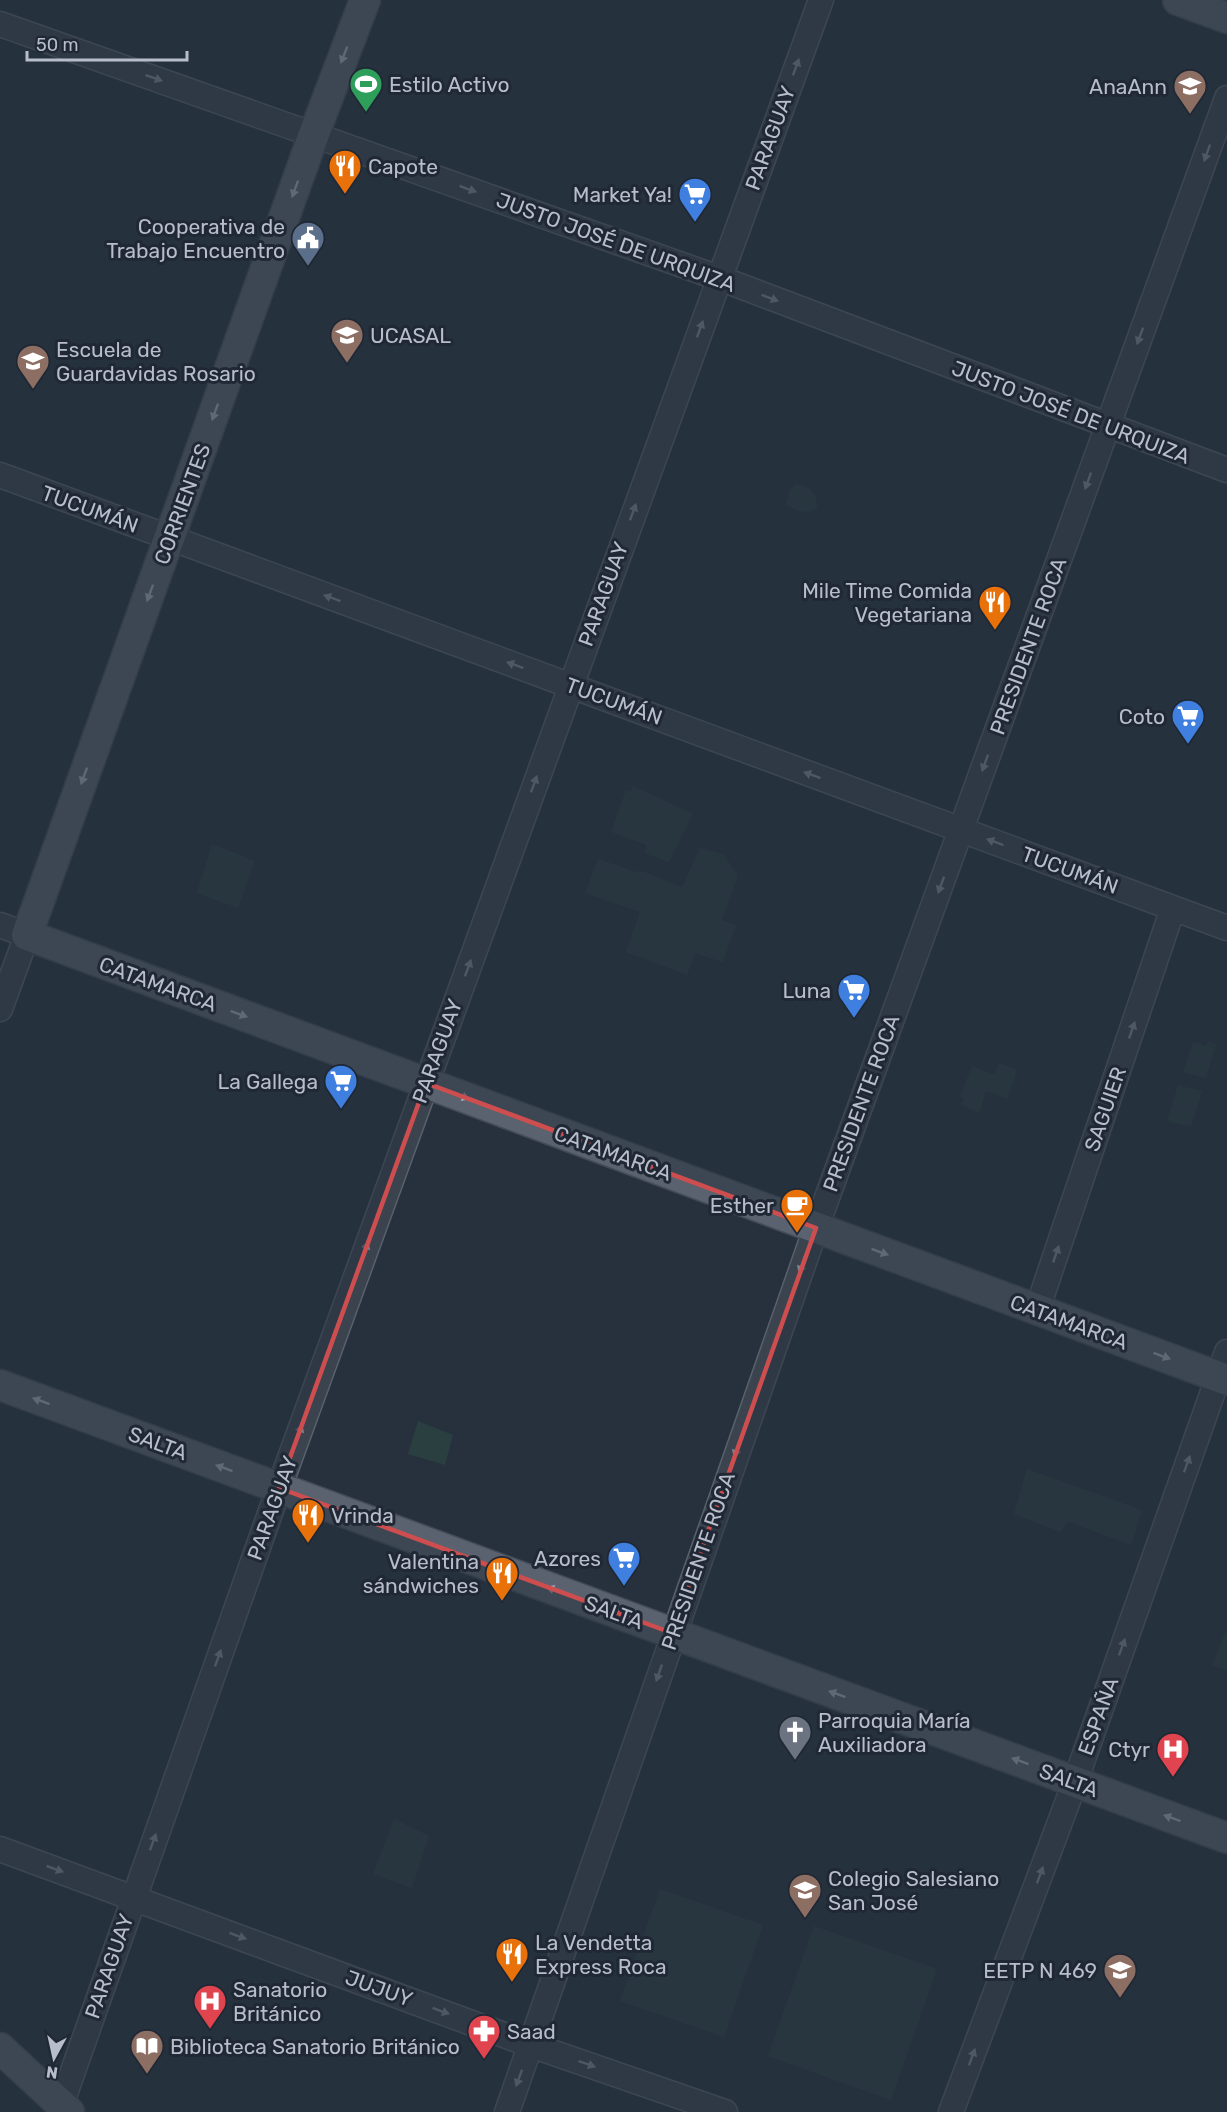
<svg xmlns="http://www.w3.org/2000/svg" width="1227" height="2112" font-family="Rubik,sans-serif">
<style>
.green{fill:#2a3f40}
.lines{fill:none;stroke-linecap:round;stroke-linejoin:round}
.minor-casing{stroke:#58616c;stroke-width:27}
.major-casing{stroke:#444c58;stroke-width:33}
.minor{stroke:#3a434e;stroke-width:24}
.major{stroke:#59626e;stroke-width:30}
.oneway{fill:#a4acb7}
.oneway2{fill:#7f8792}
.marked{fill:none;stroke:#ce4e50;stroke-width:4.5;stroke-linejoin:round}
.labels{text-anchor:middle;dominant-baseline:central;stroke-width:6;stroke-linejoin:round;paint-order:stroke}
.poi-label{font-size:21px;fill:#b7bec9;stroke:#1f2834;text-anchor:end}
.street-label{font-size:21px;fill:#b7bec9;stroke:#1f2834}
</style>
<rect width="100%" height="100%" fill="#27313e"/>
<!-- green -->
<path class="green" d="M796,484C811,487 817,492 817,507L811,512L798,511L786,504L790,490Z
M633,786L693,814L669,862L644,853L647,845L611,832L626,790L631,792Z
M212,844L255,861L238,908L197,893Z
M700,848L723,854L738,875L722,920L736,925L723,962L695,953L687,975L626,952L640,912L585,893L598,859L636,872L642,871L682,887Z
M1208,1041L1216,1044L1206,1078L1183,1072L1193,1042L1206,1046Z
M999,1063L1017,1070L1007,1099L986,1091L979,1113L961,1105L964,1098L960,1096L972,1066L994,1075Z
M1178,1085L1202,1091L1191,1127L1167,1121Z
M418,1421L453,1435L445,1465L408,1454Z
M1027,1469L1142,1510L1131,1545L1067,1521L1061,1532L1014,1514Z
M1225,1633H1227V1670L1212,1665Z
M394,1819L429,1836L412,1888L373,1874Z
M660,1889L763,1925L724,2037L620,2001Z
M814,1926L937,1969L891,2100L768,2056Z"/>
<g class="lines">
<!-- minor casing -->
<g class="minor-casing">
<path id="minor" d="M0,24L719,278L1227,470
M0,475L1227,928
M0,925L27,935L0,1009
M1037,1310L1173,908
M0,1849L531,2045L725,2112
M61,2105L279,1488L821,0
M507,2112L816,1228L1227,98
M951,2112L1075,1782L1227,1352"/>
</g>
<!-- major casing -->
<g class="major-casing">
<path id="major" d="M365,0L314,134L27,935L1227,1380
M1178,0L1227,18
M0,1385L1227,1838
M0,2048L69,2112"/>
</g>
<!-- minor -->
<use href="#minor" class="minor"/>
<!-- major -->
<use href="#major" class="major"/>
</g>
<!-- one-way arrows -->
<defs><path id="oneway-solid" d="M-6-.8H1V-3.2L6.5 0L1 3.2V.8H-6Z" transform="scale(1.5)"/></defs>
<g class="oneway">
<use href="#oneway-solid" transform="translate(344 55) rotate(111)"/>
<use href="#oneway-solid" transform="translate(295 189) rotate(110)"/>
<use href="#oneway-solid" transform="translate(215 412) rotate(110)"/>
<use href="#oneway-solid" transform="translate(150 593) rotate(110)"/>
<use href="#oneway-solid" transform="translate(84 776) rotate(110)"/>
<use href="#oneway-solid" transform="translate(239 1014) rotate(20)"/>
<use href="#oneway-solid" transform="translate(461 1096) rotate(20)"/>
<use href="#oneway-solid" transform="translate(880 1252) rotate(20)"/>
<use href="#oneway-solid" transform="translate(1162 1356) rotate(20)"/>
<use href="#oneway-solid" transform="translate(41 1401) rotate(-160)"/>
<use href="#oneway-solid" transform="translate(224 1468) rotate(-160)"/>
<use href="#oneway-solid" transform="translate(555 1590) rotate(-160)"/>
<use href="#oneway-solid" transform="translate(837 1694) rotate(-160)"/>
<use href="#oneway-solid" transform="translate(1020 1761) rotate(-160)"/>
<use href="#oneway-solid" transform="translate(1172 1818) rotate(-160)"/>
</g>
<g class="oneway2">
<use href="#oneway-solid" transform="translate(796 67) rotate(-70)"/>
<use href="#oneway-solid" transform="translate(154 78) rotate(19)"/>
<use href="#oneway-solid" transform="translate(1207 153) rotate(110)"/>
<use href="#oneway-solid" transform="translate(468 189) rotate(20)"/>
<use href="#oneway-solid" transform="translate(770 298) rotate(21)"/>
<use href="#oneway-solid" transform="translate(700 329) rotate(-70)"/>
<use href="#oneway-solid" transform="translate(1140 336) rotate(110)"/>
<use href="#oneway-solid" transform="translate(1088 481) rotate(110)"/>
<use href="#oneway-solid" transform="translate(633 512) rotate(-70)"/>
<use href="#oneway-solid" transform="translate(332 598) rotate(-160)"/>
<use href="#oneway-solid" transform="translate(515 665) rotate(-160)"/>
<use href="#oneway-solid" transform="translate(985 763) rotate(110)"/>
<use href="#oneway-solid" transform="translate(812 775) rotate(-160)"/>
<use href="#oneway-solid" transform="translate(534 784) rotate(-70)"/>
<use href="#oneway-solid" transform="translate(995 842) rotate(-160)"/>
<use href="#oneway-solid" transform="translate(941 885) rotate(110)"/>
<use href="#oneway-solid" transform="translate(468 968) rotate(-70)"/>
<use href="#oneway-solid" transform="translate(1132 1030) rotate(-71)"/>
<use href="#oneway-solid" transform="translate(365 1250) rotate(-70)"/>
<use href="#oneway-solid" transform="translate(1056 1254) rotate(-71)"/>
<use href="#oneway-solid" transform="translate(802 1265) rotate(109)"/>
<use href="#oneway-solid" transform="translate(299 1433) rotate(-70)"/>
<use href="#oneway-solid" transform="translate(737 1449) rotate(109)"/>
<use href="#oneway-solid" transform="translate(1187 1464) rotate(-70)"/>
<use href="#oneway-solid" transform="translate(1122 1647) rotate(-70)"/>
<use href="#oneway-solid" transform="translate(218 1658) rotate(-70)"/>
<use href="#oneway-solid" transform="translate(659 1673) rotate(109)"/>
<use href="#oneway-solid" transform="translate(153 1842) rotate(-70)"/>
<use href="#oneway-solid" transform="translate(55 1869) rotate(20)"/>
<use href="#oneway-solid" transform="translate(1040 1875) rotate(-70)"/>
<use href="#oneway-solid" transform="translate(238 1936) rotate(20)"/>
<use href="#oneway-solid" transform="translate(441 2011) rotate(20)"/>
<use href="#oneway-solid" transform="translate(972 2057) rotate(-70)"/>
<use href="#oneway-solid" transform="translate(587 2064) rotate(19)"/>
<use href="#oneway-solid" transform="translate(519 2078) rotate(110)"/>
</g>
<!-- marked area -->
<path d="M0 0H1227V2112H0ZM426,1083L816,1228L672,1633L279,1488Z" fill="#27313e" fill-opacity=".55" fill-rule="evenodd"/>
<path class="marked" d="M426,1083L816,1228L672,1633L279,1488Z"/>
<!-- icons -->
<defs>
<g id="stadium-pin" transform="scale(1.725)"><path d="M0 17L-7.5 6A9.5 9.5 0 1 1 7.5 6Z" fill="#2e9e5b" stroke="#1f2834"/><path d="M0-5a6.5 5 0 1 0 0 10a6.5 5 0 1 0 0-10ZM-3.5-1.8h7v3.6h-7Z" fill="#fff"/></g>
<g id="university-pin" transform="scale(1.725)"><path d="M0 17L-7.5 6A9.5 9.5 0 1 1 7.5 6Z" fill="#8d6e63" stroke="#1f2834"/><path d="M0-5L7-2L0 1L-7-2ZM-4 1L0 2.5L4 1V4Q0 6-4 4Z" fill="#fff"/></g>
<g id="restaurant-pin" transform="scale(1.725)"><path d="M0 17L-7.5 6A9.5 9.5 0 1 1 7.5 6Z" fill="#e8710a" stroke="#1f2834"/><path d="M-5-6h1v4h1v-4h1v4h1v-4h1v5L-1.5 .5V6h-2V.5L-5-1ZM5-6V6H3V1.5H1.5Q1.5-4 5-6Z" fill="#fff"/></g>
<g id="supermarket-pin" transform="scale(1.725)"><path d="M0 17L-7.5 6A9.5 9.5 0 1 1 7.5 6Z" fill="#3f7fe0" stroke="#1f2834"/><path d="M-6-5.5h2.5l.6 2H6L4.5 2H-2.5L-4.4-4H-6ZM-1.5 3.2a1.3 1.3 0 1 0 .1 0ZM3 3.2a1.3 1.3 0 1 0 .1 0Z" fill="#fff"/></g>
<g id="civic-pin" transform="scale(1.725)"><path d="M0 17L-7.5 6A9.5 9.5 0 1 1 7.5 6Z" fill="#5c6f8a" stroke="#1f2834"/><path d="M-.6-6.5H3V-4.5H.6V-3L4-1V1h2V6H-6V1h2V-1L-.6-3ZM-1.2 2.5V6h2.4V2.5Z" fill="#fff"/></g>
<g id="school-pin" transform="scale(1.725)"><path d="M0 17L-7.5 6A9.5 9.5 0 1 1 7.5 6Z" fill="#8d6e63" stroke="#1f2834"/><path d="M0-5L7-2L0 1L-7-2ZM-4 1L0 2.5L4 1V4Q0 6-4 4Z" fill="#fff"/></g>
<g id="cafe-pin" transform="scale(1.725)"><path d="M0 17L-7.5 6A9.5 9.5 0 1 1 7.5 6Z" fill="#e8710a" stroke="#1f2834"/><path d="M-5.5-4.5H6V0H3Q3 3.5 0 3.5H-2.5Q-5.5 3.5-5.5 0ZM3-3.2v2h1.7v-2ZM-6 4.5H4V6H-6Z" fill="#fff"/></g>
<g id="church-pin" transform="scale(1.725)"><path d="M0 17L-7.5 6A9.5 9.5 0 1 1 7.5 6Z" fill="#6b7280" stroke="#1f2834"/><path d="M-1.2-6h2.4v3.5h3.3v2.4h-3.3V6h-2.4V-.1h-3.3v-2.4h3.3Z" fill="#fff"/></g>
<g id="hospital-pin" transform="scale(1.725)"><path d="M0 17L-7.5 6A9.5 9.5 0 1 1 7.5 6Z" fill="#e0444e" stroke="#1f2834"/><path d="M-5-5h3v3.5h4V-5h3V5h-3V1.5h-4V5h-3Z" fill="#fff"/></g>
<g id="pharmacy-pin" transform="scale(1.725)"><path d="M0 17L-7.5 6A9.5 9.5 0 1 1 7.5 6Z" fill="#e0444e" stroke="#1f2834"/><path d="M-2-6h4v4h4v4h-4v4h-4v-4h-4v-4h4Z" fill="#fff"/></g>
<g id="library-pin" transform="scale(1.725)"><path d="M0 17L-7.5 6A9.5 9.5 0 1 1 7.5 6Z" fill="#8d6e63" stroke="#1f2834"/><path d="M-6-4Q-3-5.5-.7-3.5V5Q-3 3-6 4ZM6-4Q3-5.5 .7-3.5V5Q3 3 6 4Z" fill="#fff"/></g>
</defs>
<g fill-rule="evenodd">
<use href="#stadium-pin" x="366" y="84"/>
<use href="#university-pin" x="1190" y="86"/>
<use href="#restaurant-pin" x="345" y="166"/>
<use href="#supermarket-pin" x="695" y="194"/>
<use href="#civic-pin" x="308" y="238"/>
<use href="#university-pin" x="347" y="335"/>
<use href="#school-pin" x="33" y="361"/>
<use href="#restaurant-pin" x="995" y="602"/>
<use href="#supermarket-pin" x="1188" y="716"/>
<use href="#supermarket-pin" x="854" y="990"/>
<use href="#supermarket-pin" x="341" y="1081"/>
<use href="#cafe-pin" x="797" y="1205"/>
<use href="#restaurant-pin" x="308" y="1515"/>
<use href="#supermarket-pin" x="624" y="1558"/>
<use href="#restaurant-pin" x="502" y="1573"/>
<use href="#church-pin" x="795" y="1732"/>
<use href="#hospital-pin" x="1173" y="1749"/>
<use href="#university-pin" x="805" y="1890"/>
<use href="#restaurant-pin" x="512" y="1954"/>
<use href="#school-pin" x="1120" y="1970"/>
<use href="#hospital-pin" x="210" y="2001"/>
<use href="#pharmacy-pin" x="484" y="2031"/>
<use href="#library-pin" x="147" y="2046"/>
</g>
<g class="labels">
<!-- poi labels -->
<g class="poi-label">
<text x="389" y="84" text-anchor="start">Estilo Activo</text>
<text x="1167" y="86">AnaAnn</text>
<text x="368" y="166" text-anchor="start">Capote</text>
<text x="672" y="194">Market Ya!</text>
<text x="285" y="226">Cooperativa de<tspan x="285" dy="24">Trabajo Encuentro</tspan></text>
<text x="370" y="335" text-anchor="start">UCASAL</text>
<text x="56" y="349" text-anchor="start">Escuela de<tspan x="56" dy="24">Guardavidas Rosario</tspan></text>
<text x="972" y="590">Mile Time Comida<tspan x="972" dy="24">Vegetariana</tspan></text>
<text x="1165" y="716">Coto</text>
<text x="831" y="990">Luna</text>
<text x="318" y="1081">La Gallega</text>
<text x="774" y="1205">Esther</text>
<text x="331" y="1515" text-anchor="start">Vrinda</text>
<text x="601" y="1558">Azores</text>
<text x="479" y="1561">Valentina<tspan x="479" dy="24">sándwiches</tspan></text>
<text x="818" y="1720" text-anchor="start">Parroquia María<tspan x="818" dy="24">Auxiliadora</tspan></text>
<text x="1150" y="1749">Ctyr</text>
<text x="828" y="1878" text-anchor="start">Colegio Salesiano<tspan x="828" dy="24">San José</tspan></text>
<text x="535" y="1942" text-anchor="start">La Vendetta<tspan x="535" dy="24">Express Roca</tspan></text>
<text x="1097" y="1970">EETP N 469</text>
<text x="233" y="1989" text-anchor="start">Sanatorio<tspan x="233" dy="24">Británico</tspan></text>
<text x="507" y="2031" text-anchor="start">Saad</text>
<text x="170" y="2046" text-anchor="start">Biblioteca Sanatorio Británico</text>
</g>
<!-- street labels -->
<g class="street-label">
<text transform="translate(770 138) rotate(-70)">PARAGUAY</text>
<text transform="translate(616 242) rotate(20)">JUSTO JOSÉ DE URQUIZA</text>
<text transform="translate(1071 412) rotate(21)">JUSTO JOSÉ DE URQUIZA</text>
<text transform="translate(182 504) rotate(-70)">CORRIENTES</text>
<text transform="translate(90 509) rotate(20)">TUCUMÁN</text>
<text transform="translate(603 594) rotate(-70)">PARAGUAY</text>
<text transform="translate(1028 646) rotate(-70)">PRESIDENTE ROCA</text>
<text transform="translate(614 701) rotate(20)">TUCUMÁN</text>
<text transform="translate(1070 870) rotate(20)">TUCUMÁN</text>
<text transform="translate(158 984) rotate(20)">CATAMARCA</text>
<text transform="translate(437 1051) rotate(-70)">PARAGUAY</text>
<text transform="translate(861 1103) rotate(-70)">PRESIDENTE ROCA</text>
<text transform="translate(1105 1109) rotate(-71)">SAGUIER</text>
<text transform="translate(613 1153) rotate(20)">CATAMARCA</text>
<text transform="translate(1069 1322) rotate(20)">CATAMARCA</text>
<text transform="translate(158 1443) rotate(20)">SALTA</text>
<text transform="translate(272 1508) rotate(-70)">PARAGUAY</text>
<text transform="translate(698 1561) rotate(-71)">PRESIDENTE ROCA</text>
<text transform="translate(614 1612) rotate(20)">SALTA</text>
<text transform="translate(1098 1716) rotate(-70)">ESPAÑA</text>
<text transform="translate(1069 1780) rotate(20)">SALTA</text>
<text transform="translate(109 1966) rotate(-71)">PARAGUAY</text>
<text transform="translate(379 1988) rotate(20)">JUJUY</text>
</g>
</g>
<!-- north arrow -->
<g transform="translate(54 2058) rotate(188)" stroke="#1f2834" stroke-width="4.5" paint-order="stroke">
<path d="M0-4.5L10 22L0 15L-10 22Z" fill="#b7bec9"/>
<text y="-9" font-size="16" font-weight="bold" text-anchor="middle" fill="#b7bec9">N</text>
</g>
<!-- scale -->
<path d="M27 51v9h160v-9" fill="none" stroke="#b7bec9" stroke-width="3"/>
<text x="36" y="51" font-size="18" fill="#b7bec9" stroke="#1f2834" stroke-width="4.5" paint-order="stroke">50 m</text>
</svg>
